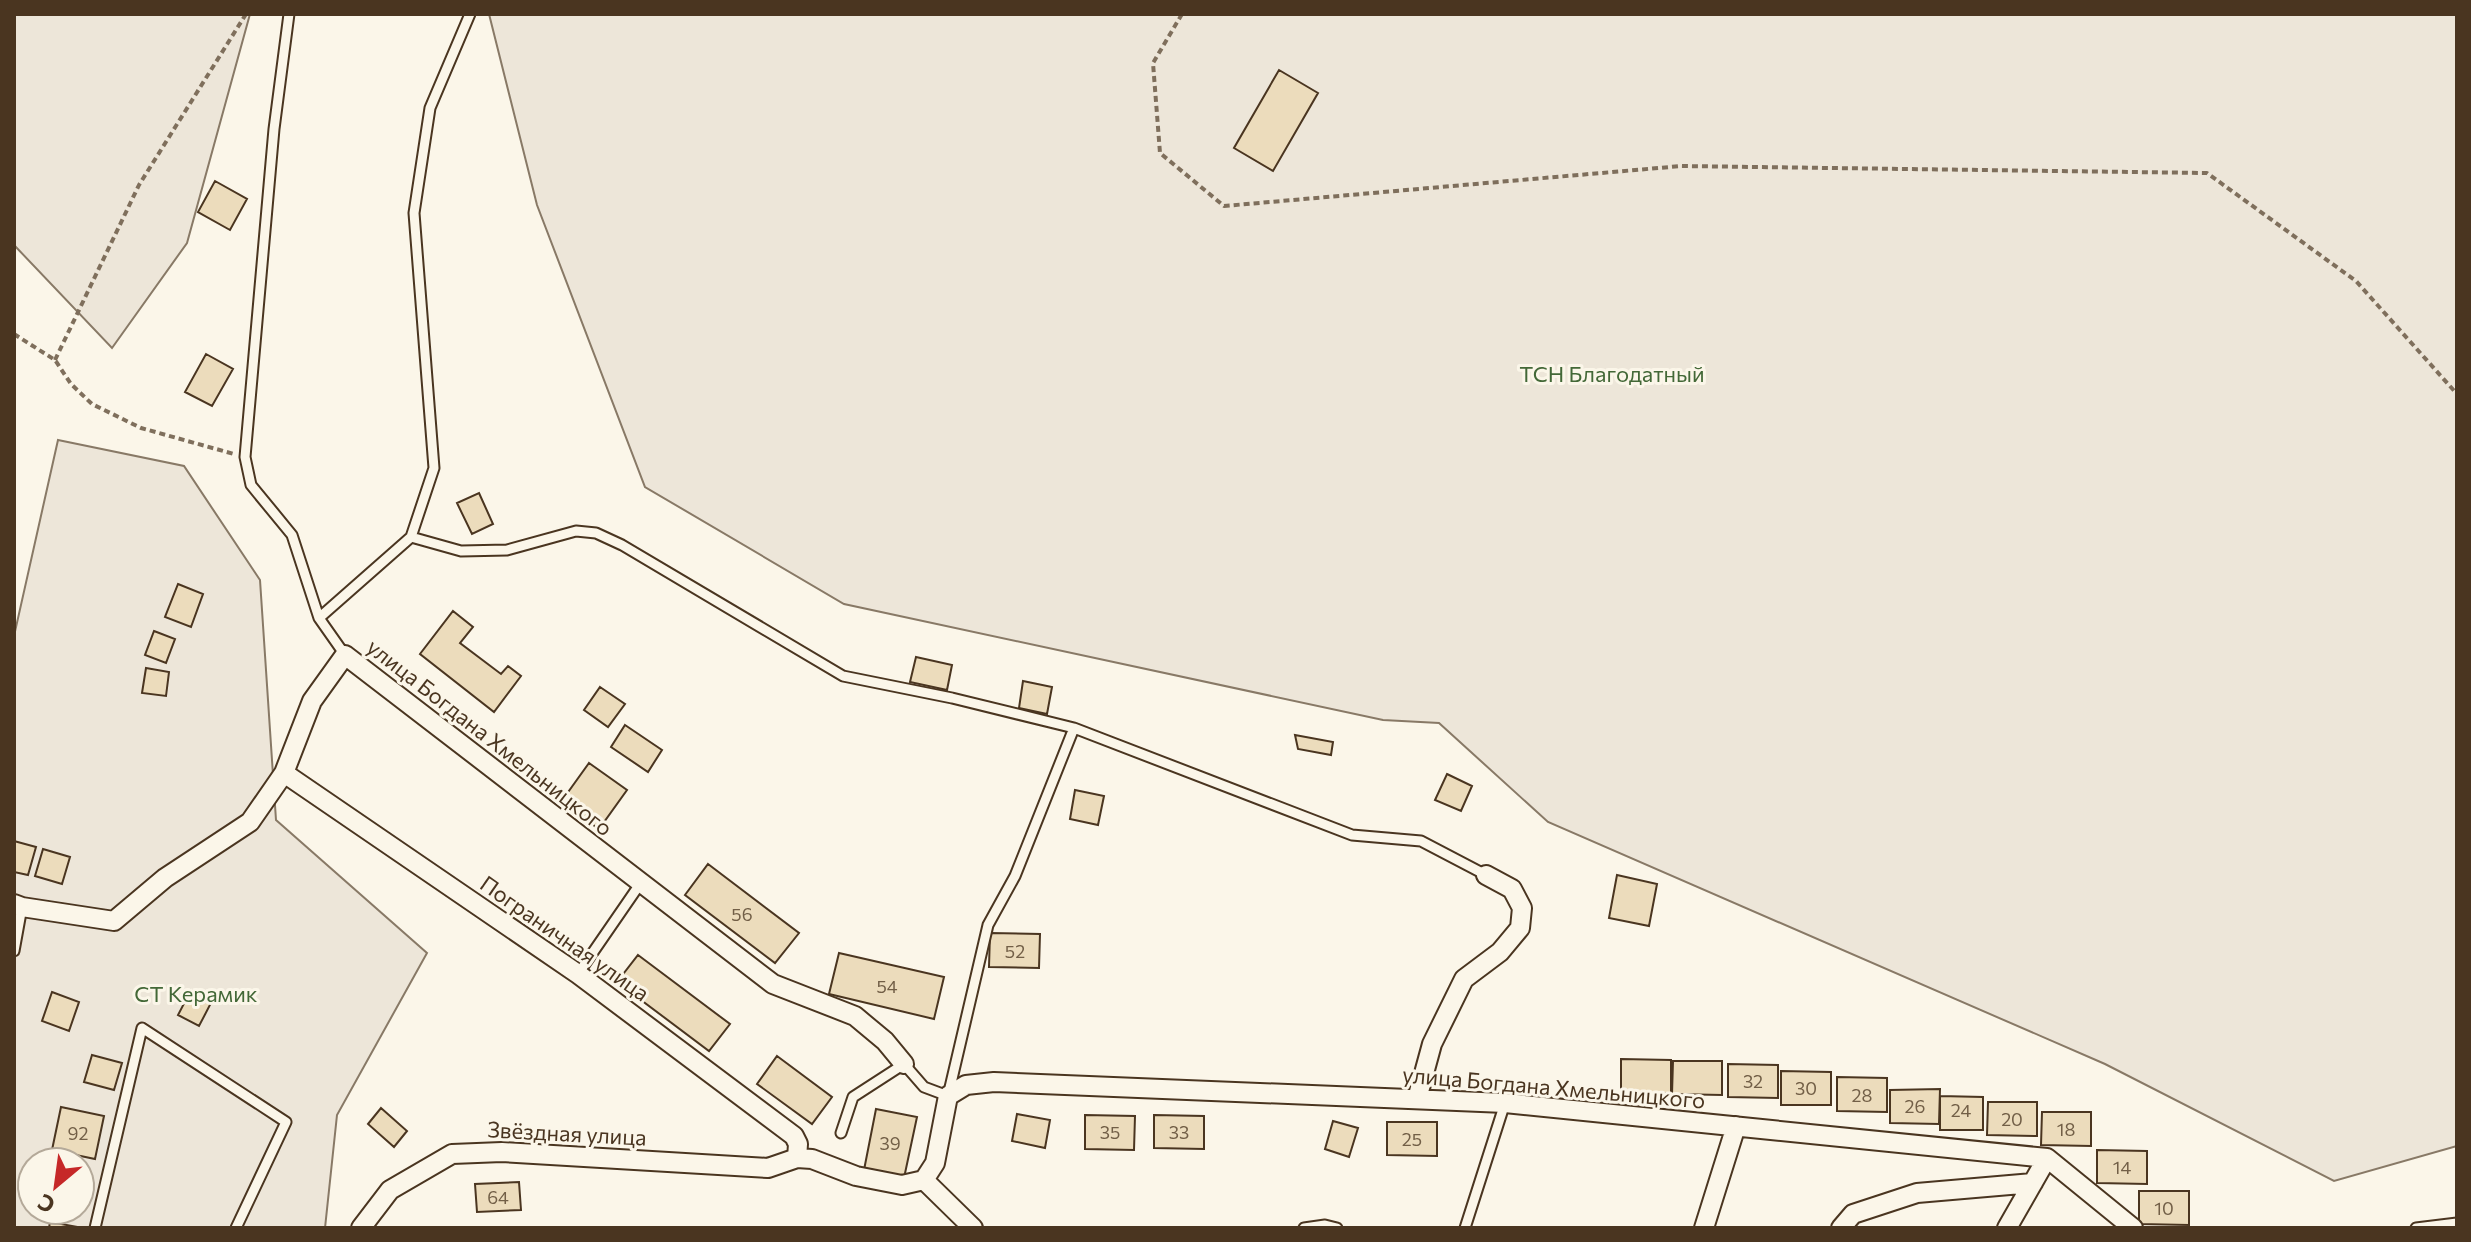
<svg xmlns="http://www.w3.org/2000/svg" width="2471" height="1242" font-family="Commissioner,sans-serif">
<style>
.green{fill:#ede6d9;stroke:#887966;stroke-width:2;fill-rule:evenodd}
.building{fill:#ecdcbc;stroke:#4a3520;stroke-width:2}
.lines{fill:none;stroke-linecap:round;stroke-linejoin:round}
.service-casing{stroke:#4a3520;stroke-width:13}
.minor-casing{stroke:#4a3520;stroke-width:22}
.path{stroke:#7f6f5c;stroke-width:4;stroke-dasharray:6 4;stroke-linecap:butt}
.service{stroke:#fbf6e9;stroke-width:9}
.minor{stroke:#fbf6e9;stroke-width:18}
.labels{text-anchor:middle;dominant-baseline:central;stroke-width:6;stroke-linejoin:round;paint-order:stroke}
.number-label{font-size:18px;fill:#725f47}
.park-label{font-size:22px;fill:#436837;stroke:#fbf6e9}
.street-label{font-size:22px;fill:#4a3520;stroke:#fbf6e9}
</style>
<rect width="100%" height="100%" fill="#fbf6e9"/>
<!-- green -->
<path class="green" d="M14,14H250L187,243L112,348L14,245Z
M489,14H2457V1146L2334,1181L2105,1064L1548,822L1439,723L1383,720L844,604L645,487L537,205Z
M58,440L184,466L260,580L276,820L427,953L337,1115L325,1228H14V636ZM32,1162H80V1210H32Z"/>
<!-- building -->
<path class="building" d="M1279,70L1318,93L1273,171L1234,148Z
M215,181L247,199L230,230L198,212Z
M206,354L233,369L212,406L185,392Z
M479,493L493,524L472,534L457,503Z
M178,584L203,594L191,627L165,617Z
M453,611L473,627L460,643L501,674L508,666L521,676L494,712L420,654Z
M154,631L175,639L166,663L145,655Z
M916,657L952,665L947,690L910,682Z
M146,668L169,672L166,696L142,693Z
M1023,681L1052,687L1047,714L1019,708Z
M600,687L625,704L608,727L584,710Z
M625,725L662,750L648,772L611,747Z
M1295,735L1333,742L1331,755L1298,749Z
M589,763L627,790L599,829L561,802Z
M1447,774L1472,786L1461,811L1435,800Z
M1075,790L1104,796L1098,825L1070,819Z
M14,841L36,847L28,875L14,872Z
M43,849L70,857L62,884L35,876Z
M708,864L799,933L775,963L685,895Z
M1617,875L1657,884L1649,926L1609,918Z
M990,933L1040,934L1039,968L989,967Z
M839,953L944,977L934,1019L829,994Z
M638,955L730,1024L709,1051L617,982Z
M191,990L212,1001L199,1026L178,1015Z
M52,992L79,1002L69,1031L42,1021Z
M92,1055L122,1063L114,1090L84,1082Z
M777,1056L832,1097L812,1124L757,1084Z
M1621,1059L1671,1060V1093H1621Z
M1673,1061H1722V1095L1672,1094Z
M1728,1064L1778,1065V1098L1728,1097Z
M1781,1071L1831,1072V1105H1781Z
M1837,1077L1887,1078V1112L1837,1111Z
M1940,1089L1939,1124L1890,1123V1090Z
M1940,1096L1983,1097V1130H1940Z
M1988,1102H2037V1136L1987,1135Z
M61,1107L104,1116L95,1159L52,1150Z
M381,1108L407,1131L394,1147L368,1124Z
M876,1109L917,1117L904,1178L864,1170Z
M2042,1112H2091V1146L2041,1145Z
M1017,1114L1050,1120L1045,1148L1012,1141Z
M1085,1115L1135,1116L1134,1150L1085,1149Z
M1154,1115L1204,1116V1149L1154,1148Z
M1333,1121L1358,1128L1349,1157L1325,1149Z
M1387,1122H1437V1156L1387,1155Z
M2097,1150L2147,1151V1184L2097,1183Z
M519,1182L521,1210L477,1212L475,1184Z
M2139,1191H2189V1225L2139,1224Z
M50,1222L78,1227V1228H49Z"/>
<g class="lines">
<!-- service casing -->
<g class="service-casing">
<path id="service" d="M289,14L274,129L245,457L251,485L292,535L319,618
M411,537L434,468L414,213L430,108L470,14
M345,655L319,618L411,537L461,551L507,550L576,531L596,533L622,545L843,676L952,698L1074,728L1352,835L1421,841L1486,875
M14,951L22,907
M578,974L640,884
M841,1133L853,1097L904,1064L924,1087L948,1096L988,925L1015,876L1074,728
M95,1228L142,1028L286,1122L236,1228
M1304,1228L1325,1225L1337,1228
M1465,1228L1505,1103
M2416,1228L2457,1223"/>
</g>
<!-- minor casing -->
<g class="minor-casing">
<path id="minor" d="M284,773L578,974L794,1136L798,1144L797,1158
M14,904L22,907L114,921L165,878L250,822L284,773L312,701L345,655L773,984L855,1016L885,1041L904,1064
M1417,1099L1432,1044L1464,979L1500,952L1520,928L1522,908L1512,889L1486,875
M924,1180L973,1228
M361,1228L390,1190L452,1154L502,1152L768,1168L797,1158L812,1159L856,1176L902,1185L924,1180L935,1163L948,1096L966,1085L994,1082L1505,1103L2047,1158L2133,1228
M1704,1228L1736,1126
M1841,1228L1853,1214L1917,1193L2033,1183
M2007,1228L2047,1158"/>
</g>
<!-- path -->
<path class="path" d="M1182,14L1153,63L1160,153L1224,206L1681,166L2207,173L2356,281L2457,394
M14,334L55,360L71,384L92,404L141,428L234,454
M55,360L139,185L246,14"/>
<!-- service -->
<use href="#service" class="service"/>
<!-- minor -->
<use href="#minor" class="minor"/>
</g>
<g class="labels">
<!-- number labels -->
<g class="number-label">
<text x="742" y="914">56</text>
<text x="1015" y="951">52</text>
<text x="887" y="986">54</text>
<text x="1753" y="1081">32</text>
<text x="1806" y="1088">30</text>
<text x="1862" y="1095">28</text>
<text x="1915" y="1106">26</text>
<text x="1961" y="1110">24</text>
<text x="2012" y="1119">20</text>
<text x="2066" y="1129">18</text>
<text x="1110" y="1132">35</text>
<text x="1179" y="1132">33</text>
<text x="78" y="1133">92</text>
<text x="1412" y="1139">25</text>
<text x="890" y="1143">39</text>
<text x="2122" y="1167">14</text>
<text x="498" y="1197">64</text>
<text x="2164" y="1208">10</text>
</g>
<!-- park labels -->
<g class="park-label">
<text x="1612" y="373">ТСН Благодатный</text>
<text x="196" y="993">СТ Керамик</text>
</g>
<!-- street labels -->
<g class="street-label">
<text transform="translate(490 737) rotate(38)">улица Богдана Хмельницкого</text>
<text transform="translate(565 938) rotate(35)">Пограничная улица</text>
<text transform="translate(1554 1087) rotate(5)">улица Богдана Хмельницкого</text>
<text transform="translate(567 1133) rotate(3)">Звёздная улица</text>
</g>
</g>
<!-- border -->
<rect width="2471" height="1242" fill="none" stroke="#4a3520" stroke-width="32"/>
<!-- north arrow -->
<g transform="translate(56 1186) rotate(209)"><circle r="38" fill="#fbf6e9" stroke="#b4a999" stroke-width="2"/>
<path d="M0-6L14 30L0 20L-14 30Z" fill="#c62828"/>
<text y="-12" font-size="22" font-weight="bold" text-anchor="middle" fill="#4a3520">С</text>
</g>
</svg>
